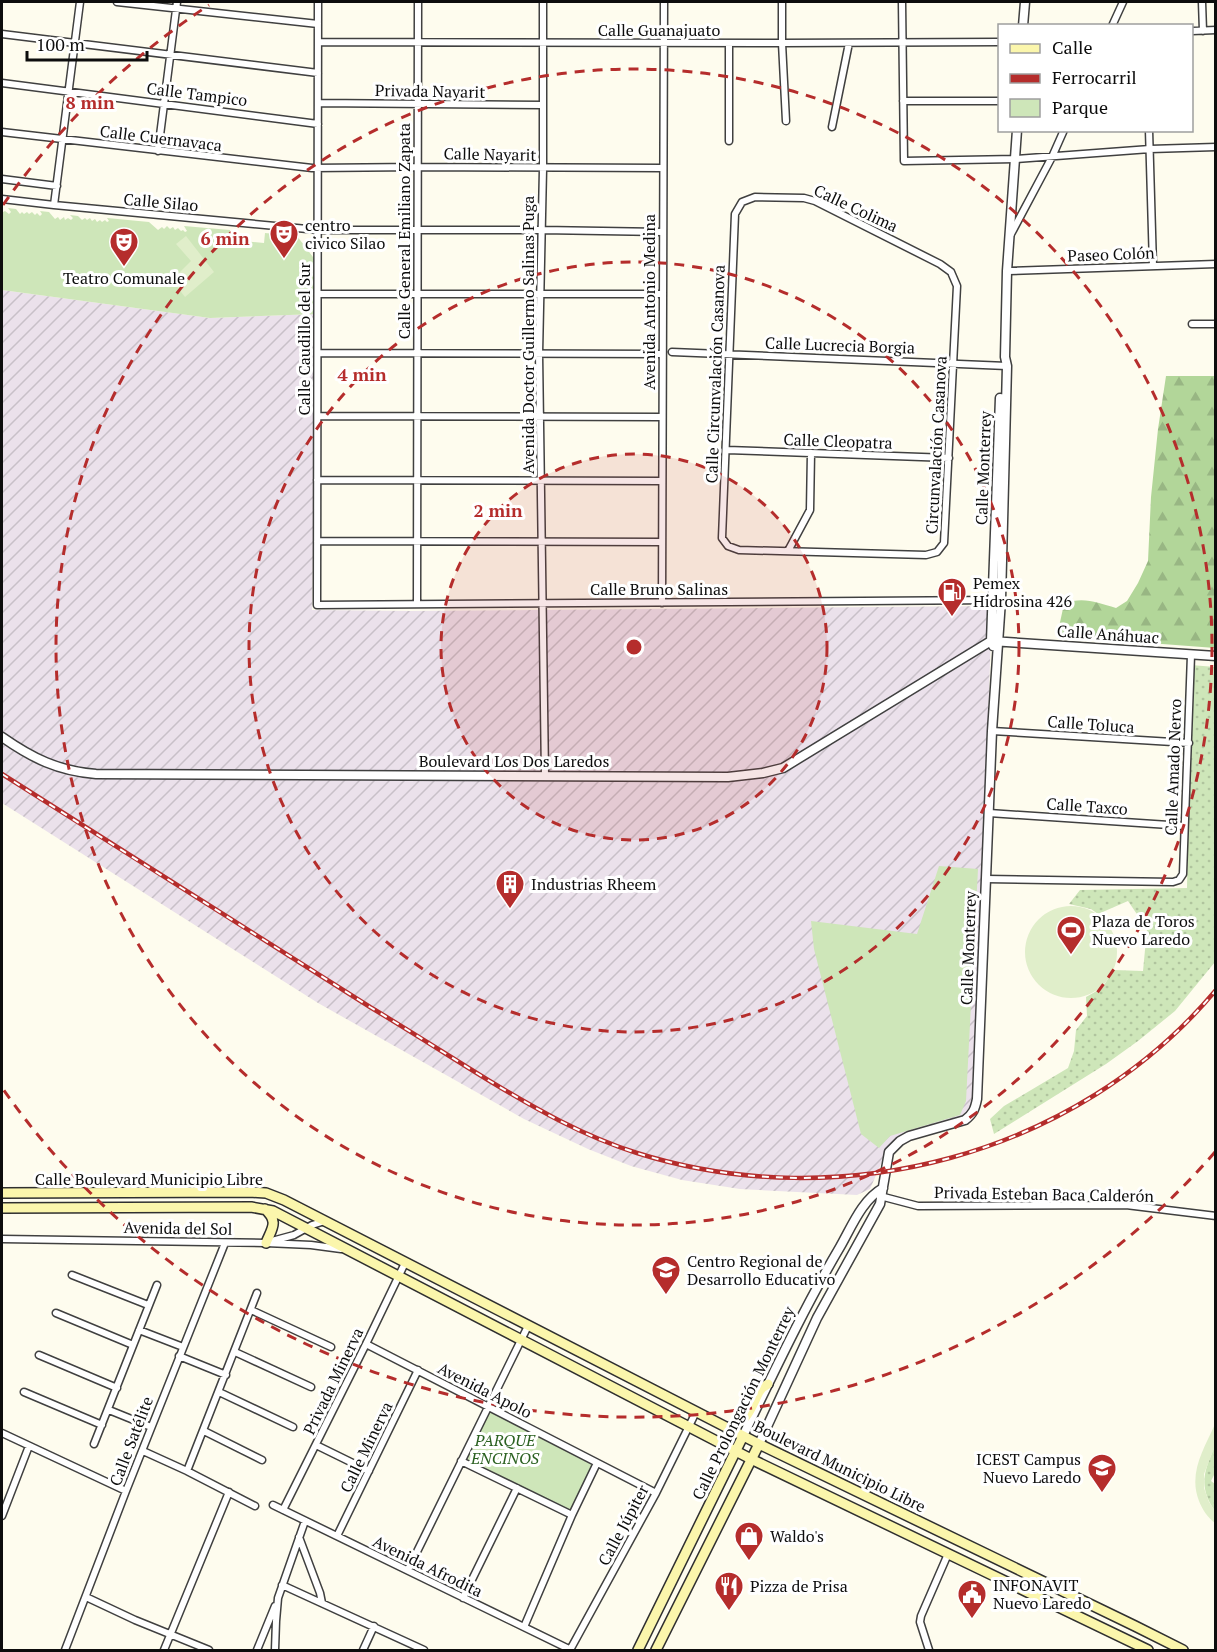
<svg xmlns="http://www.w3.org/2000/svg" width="1217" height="1652" font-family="'PT Serif',serif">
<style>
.industrial{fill:url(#industrial-furrows)}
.grass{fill:url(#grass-dots)}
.forest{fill:url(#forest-firs)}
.park{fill:#cee6b9}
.pitch{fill:#e0eeca}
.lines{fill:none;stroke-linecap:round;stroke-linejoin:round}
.minor-casing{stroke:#404040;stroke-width:9}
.tertiary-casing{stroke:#404040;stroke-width:11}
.secondary-casing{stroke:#2f2f2f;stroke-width:12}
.minor{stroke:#fff;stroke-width:6}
.tertiary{stroke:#fff;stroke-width:8}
.secondary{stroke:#fbf6ac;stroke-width:9}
.rail-casing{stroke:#b52d2c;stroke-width:4.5}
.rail{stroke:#fff;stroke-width:2;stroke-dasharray:7;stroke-linecap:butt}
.ring{fill:none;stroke:#b52d2c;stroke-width:3;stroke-dasharray:10 8}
.labels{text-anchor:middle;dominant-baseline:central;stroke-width:6;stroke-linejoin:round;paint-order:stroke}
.street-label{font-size:16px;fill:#0d0d0d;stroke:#fff}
.poi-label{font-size:16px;fill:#0d0d0d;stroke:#fff;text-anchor:start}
.park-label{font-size:16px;font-style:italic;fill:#2b6121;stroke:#fff}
.centre{fill:#b52d2c;stroke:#fff;stroke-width:3}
.ring-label{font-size:18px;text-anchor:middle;font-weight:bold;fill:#b52d2c;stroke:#fff;stroke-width:6;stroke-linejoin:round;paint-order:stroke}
</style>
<defs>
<pattern id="industrial-furrows" width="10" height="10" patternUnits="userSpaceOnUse" patternTransform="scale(1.5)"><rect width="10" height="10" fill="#ebe1eb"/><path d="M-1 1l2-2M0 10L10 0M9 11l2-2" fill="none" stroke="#c8c0c8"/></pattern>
<pattern id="grass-dots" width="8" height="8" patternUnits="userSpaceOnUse" patternTransform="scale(1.5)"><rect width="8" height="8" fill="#cee6b9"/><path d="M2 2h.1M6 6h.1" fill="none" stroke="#b0c49e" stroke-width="1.8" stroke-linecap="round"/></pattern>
<pattern id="forest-firs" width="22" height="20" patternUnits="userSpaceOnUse" patternTransform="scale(1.5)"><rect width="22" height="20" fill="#b2d699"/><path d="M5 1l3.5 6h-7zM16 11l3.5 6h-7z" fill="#98b683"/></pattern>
</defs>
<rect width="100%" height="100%" fill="#fefcee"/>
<!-- industrial -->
<path class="industrial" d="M2,290L210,318L317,314L312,610L409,611L992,606L974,1116L896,1138L887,1150L870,1189L857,1195L740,1189L682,1180L631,1166L588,1149L524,1119L318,1003L2,803Z"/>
<!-- grass -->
<path class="grass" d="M1191,665L1215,667V962L1175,1011L1138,1041L1106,1064L994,1134L990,1119L1004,1106L1068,1068L1074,1051L1076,1030L1087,1016L1086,997L1102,988L1114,970L1143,971L1147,929L1128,901L1098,914L1091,909L1069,904L1080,890L1187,888Z
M1215,1446V1473L1211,1481L1215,1484V1511C1198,1487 1204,1471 1215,1446Z"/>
<!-- forest -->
<path class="forest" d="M1166,376H1215V648L1057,636L1064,604C1083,596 1097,603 1116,608L1127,601L1138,583L1148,561L1151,497L1158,429Z"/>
<!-- park -->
<path class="park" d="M8,208L16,209L20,214L22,212L24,214L27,212L29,214L32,212L35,215L37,213L40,216L42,214L40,211L49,212L55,219L58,217L60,220L64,217L65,220L68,218L71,220L73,218L70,215L78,216L82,220L85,218L87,220L90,218L92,221L95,219L97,222L100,220L102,222L105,220L107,222L109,221L107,218L149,222L158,230L162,227L164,229L167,226L170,229L173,227L175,230L178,228L181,231L183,230L185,232L187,231L184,226L230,230V240L264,243L265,233L297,236L316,261L317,314L210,318L2,290V211L3,212L5,211L9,214L11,212Z
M939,866L978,869L966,1101L960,1115L890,1136L879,1148L861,1134L814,949L811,921L917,934Z
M488,1407L597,1463L572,1515L461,1461Z"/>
<!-- pitch -->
<path class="pitch" d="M186,236L214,272L185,297L172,280L191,261L176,244Z
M1025 952a46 46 0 1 1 92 0a46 46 0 1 1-92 0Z
M1215,1424V1446L1204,1474V1488L1209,1502L1215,1511V1523C1208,1518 1202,1509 1199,1501C1188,1473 1204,1449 1215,1424Z"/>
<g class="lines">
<!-- minor casing -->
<g class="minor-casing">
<path id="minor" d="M117,2L318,24
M318,2L317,605L997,600
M543,2V169L539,354L545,776
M782,2V43L786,121
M902,2L904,161L1016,159L1150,149L1216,147
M1202,2L1203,31
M1112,26L1123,2
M1192,31L1216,30
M2,34L318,73
M318,42L782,43L1000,42
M729,43V141
M2,83L318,124
M903,101H1000
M318,103L543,105
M832,127L849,43
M1149,130L1153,266
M2,132L312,168L418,167L662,168
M158,151L177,2
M2,179L57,186
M755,197L804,198L815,201L940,264L951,272L957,286L944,543L937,552L926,555L739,550L728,546L722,538L735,214L742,202Z
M2,199L54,205L318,230H542L662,232
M54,205L80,2
M1011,234L1052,157L1064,130
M1007,271L1216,264
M318,294H662
M1192,324H1216
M672,352L1007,366
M318,353L662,354
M318,416L662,417
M727,450L949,458
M317,480L662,481
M317,541L662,542
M788,551L810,510L811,453
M662,603L664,2
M417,604L418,2
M992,731L1189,743
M989,813L1184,826
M986,879L1173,882L1179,880L1183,874L1191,655
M880,1196L918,1206L1126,1205L1216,1216
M2,1239L266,1243L311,1245L341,1249
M272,1241L294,1235L312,1225L325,1221
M72,1275L148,1305
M251,1310L331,1347
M56,1313L133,1345
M139,1330L183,1347
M366,1344L656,1493
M235,1352L311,1387
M39,1355L117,1388
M179,1356L226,1375
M24,1392L102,1425
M219,1392L293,1427
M109,1410L151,1427
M204,1431L262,1460
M2,1433L126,1491
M94,1444L157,1285
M316,1445L369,1471
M143,1451L187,1471L255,1506
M461,1461L572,1515
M187,1471L257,1293
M273,1505L571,1650
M283,1510L366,1344L405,1263
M2,1516L29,1446
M337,1536L418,1370
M299,1537L320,1593L322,1603
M408,1570L528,1326
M282,1585L424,1650
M86,1597L135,1620L209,1650
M463,1598L517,1488
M524,1627L572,1515L597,1463
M65,1650L126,1491L225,1243
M164,1650L229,1492
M257,1650L275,1606
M275,1650L276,1621L278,1598L305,1521
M363,1650L374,1626
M570,1650L656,1493L696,1412
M929,1650L920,1622L921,1616L948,1554"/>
</g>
<!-- tertiary casing -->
<g class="tertiary-casing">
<path id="tertiary" d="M1023,26L1025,2
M993,646L991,641L1000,398
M2,737C32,758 58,771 96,774L728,777L763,773L783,768L991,641L1216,656
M743,1436C774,1372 804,1308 840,1247C852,1226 862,1200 883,1188
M759,1444L817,1318L880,1204L889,1152L900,1141L909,1136L965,1120C973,1114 975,1109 977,1099L992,731L1001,600L1007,366L1005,357L1007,271L1017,130"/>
</g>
<!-- secondary casing -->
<g class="secondary-casing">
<path id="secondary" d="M2,1193L250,1192L266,1193L284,1200L759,1444L1135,1626L1183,1650
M2,1208L251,1207L273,1211L751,1459L1148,1650
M265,1209C279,1222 272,1228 266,1243
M727,1428C748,1422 750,1410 759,1392L762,1388L768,1384
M638,1650L743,1436
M656,1650L759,1444"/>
</g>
<!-- minor -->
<use href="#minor" class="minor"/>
<!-- tertiary -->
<use href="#tertiary" class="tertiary"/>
<!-- secondary -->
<use href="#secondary" class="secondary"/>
<!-- rail casing -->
<g class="rail-casing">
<path id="rail" d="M2,774C124,852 247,929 370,1007C410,1031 449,1056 488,1080C536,1109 583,1136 637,1153C841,1217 1077,1156 1216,990"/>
</g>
<!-- rail -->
<use href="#rail" class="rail"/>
</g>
<!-- distance rings -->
<circle cx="634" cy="647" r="193" fill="#b52d2c" fill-opacity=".12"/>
<g class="ring">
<circle cx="634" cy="647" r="193"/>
<circle cx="634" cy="647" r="385"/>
<circle cx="634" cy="647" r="578"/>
<path d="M1215 1152A770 770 0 0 1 3 1089M3 205A770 770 0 0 1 209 5"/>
</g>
<!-- icons -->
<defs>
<g id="theatre-pin" transform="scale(1.5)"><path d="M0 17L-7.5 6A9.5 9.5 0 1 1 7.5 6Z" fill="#b52d2c" stroke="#fff"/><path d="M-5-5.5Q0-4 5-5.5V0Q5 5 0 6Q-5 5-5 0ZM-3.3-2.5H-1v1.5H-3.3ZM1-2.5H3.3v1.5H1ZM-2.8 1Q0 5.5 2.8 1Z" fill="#fff"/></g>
<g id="fuel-pin" transform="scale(1.5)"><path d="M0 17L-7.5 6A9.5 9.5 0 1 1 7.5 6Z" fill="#b52d2c" stroke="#fff"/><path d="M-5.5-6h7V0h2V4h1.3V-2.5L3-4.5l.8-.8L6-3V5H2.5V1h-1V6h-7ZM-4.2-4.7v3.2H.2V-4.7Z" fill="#fff"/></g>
<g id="building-pin" transform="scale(1.5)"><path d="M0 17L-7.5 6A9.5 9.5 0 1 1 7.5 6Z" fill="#b52d2c" stroke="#fff"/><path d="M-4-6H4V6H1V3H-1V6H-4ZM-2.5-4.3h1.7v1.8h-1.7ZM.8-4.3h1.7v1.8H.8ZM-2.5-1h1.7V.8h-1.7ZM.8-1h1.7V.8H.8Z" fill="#fff"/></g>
<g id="stadium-pin" transform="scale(1.5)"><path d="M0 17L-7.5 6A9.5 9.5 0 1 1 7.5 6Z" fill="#b52d2c" stroke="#fff"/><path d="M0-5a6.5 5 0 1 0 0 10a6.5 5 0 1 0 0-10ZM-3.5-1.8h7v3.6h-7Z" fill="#fff"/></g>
<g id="school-pin" transform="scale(1.5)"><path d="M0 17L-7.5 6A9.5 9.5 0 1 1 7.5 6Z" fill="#b52d2c" stroke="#fff"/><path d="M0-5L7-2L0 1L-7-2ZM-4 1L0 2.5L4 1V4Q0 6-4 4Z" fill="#fff"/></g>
<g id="university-pin" transform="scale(1.5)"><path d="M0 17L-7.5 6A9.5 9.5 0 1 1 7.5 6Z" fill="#b52d2c" stroke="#fff"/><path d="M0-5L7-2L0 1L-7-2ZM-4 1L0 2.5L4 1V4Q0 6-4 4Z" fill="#fff"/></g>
<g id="shop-pin" transform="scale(1.5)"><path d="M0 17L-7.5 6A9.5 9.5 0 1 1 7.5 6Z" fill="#b52d2c" stroke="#fff"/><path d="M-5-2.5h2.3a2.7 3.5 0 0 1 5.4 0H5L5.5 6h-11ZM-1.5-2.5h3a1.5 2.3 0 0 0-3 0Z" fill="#fff"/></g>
<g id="restaurant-pin" transform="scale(1.5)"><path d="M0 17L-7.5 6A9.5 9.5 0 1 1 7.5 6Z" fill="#b52d2c" stroke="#fff"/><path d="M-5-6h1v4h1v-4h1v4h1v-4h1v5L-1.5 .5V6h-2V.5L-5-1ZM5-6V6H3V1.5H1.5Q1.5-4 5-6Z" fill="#fff"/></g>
<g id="civic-pin" transform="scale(1.5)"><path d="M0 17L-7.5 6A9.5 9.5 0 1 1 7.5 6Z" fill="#b52d2c" stroke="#fff"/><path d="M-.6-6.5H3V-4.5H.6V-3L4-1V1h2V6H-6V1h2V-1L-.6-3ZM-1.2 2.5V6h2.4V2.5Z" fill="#fff"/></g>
</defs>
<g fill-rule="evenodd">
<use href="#theatre-pin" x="284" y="234"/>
<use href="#theatre-pin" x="124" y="242"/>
<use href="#fuel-pin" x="952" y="592"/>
<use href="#building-pin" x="510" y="884"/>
<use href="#stadium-pin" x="1071" y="930"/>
<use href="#school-pin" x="666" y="1270"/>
<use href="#university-pin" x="1102" y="1468"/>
<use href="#shop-pin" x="749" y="1536"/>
<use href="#restaurant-pin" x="729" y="1586"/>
<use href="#civic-pin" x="972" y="1594"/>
</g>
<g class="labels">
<!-- street labels -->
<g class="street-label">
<text x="659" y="30">Calle Guanajuato</text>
<text transform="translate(430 91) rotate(1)">Privada Nayarit</text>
<text transform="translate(197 94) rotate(7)">Calle Tampico</text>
<text transform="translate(161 138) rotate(7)">Calle Cuernavaca</text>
<text transform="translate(490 154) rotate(1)">Calle Nayarit</text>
<text transform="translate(161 202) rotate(5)">Calle Silao</text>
<text transform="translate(856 208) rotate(25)">Calle Colima</text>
<text transform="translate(404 231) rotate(-90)">Calle General Emiliano Zapata</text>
<text transform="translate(1111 254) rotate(-2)">Paseo Colón</text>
<text transform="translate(649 302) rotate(-90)">Avenida Antonio Medina</text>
<text transform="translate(528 335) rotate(-90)">Avenida Doctor Guillermo Salinas Puga</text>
<text transform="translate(304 339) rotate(-90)">Calle Caudillo del Sur</text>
<text transform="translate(840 345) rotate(2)">Calle Lucrecia Borgia</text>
<text transform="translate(715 374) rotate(-88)">Calle Circunvalación Casanova</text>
<text transform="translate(838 441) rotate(2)">Calle Cleopatra</text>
<text transform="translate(936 445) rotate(-87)">Circunvalación Casanova</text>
<text transform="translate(983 468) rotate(-88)">Calle Monterrey</text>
<text x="659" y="589">Calle Bruno Salinas</text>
<text transform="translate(1108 634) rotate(4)">Calle Anáhuac</text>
<text transform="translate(1091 724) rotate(4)">Calle Toluca</text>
<text x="514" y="761">Boulevard Los Dos Laredos</text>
<text transform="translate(1173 767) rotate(-88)">Calle Amado Nervo</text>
<text transform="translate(1087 806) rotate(4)">Calle Taxco</text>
<text transform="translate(968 948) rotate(-88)">Calle Monterrey</text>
<text x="149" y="1179">Calle Boulevard Municipio Libre</text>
<text transform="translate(1044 1194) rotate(1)">Privada Esteban Baca Calderón</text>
<text transform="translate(178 1228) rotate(1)">Avenida del Sol</text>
<text transform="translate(333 1381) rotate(-64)">Privada Minerva</text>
<text transform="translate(485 1390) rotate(27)">Avenida Apolo</text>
<text transform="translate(743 1403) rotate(-64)">Calle Prolongación Monterrey</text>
<text transform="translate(131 1441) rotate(-69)">Calle Satélite</text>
<text transform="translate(366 1447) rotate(-64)">Calle Minerva</text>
<text transform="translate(840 1466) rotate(26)">Boulevard Municipio Libre</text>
<text transform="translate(623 1525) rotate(-62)">Calle Júpiter</text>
<text transform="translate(428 1566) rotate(26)">Avenida Afrodita</text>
</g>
<!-- poi labels -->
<g class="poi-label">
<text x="305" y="225">centro<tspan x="305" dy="18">civico Silao</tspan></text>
<text x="124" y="278" text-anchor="middle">Teatro Comunale</text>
<text x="973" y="583">Pemex<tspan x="973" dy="18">Hidrosina 426</tspan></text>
<text x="531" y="884">Industrias Rheem</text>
<text x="1092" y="921">Plaza de Toros<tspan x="1092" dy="18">Nuevo Laredo</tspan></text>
<text x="687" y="1261">Centro Regional de<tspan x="687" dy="18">Desarrollo Educativo</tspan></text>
<text x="1081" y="1459" text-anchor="end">ICEST Campus<tspan x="1081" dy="18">Nuevo Laredo</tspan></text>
<text x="770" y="1536">Waldo's</text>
<text x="993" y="1585">INFONAVIT<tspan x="993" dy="18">Nuevo Laredo</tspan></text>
<text x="750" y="1586">Pizza de Prisa</text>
</g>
<!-- park labels -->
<g class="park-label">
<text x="505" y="1440">PARQUE<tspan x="505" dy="18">ENCINOS</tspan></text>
</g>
</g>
<circle cx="634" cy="647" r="9" class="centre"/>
<g class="ring-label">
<text x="90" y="109">8 min</text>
<text x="225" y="245">6 min</text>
<text x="362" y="381">4 min</text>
<text x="498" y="517">2 min</text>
</g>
<!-- border -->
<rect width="1217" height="1652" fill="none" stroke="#0d0d0d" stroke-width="6"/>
<!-- legend -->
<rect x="998" y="24" width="195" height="108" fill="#ffffff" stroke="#9e9e9e" stroke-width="1.5"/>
<rect x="1010" y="44" width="30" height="9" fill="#fbf6ac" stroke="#9e9e9e" stroke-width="1.5"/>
<text x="1052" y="54" font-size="18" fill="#0d0d0d">Calle</text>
<rect x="1010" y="74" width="30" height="9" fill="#b52d2c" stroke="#9e9e9e" stroke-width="1.5"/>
<text x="1052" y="84" font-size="18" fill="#0d0d0d">Ferrocarril</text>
<rect x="1010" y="99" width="30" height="18" fill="#cee6b9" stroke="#9e9e9e" stroke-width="1.5"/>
<text x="1052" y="114" font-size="18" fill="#0d0d0d">Parque</text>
<!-- scale -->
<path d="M27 51v9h120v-9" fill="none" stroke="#0d0d0d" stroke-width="3"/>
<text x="36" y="51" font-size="18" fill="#0d0d0d" stroke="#ffffff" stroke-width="4.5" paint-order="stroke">100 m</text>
</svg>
